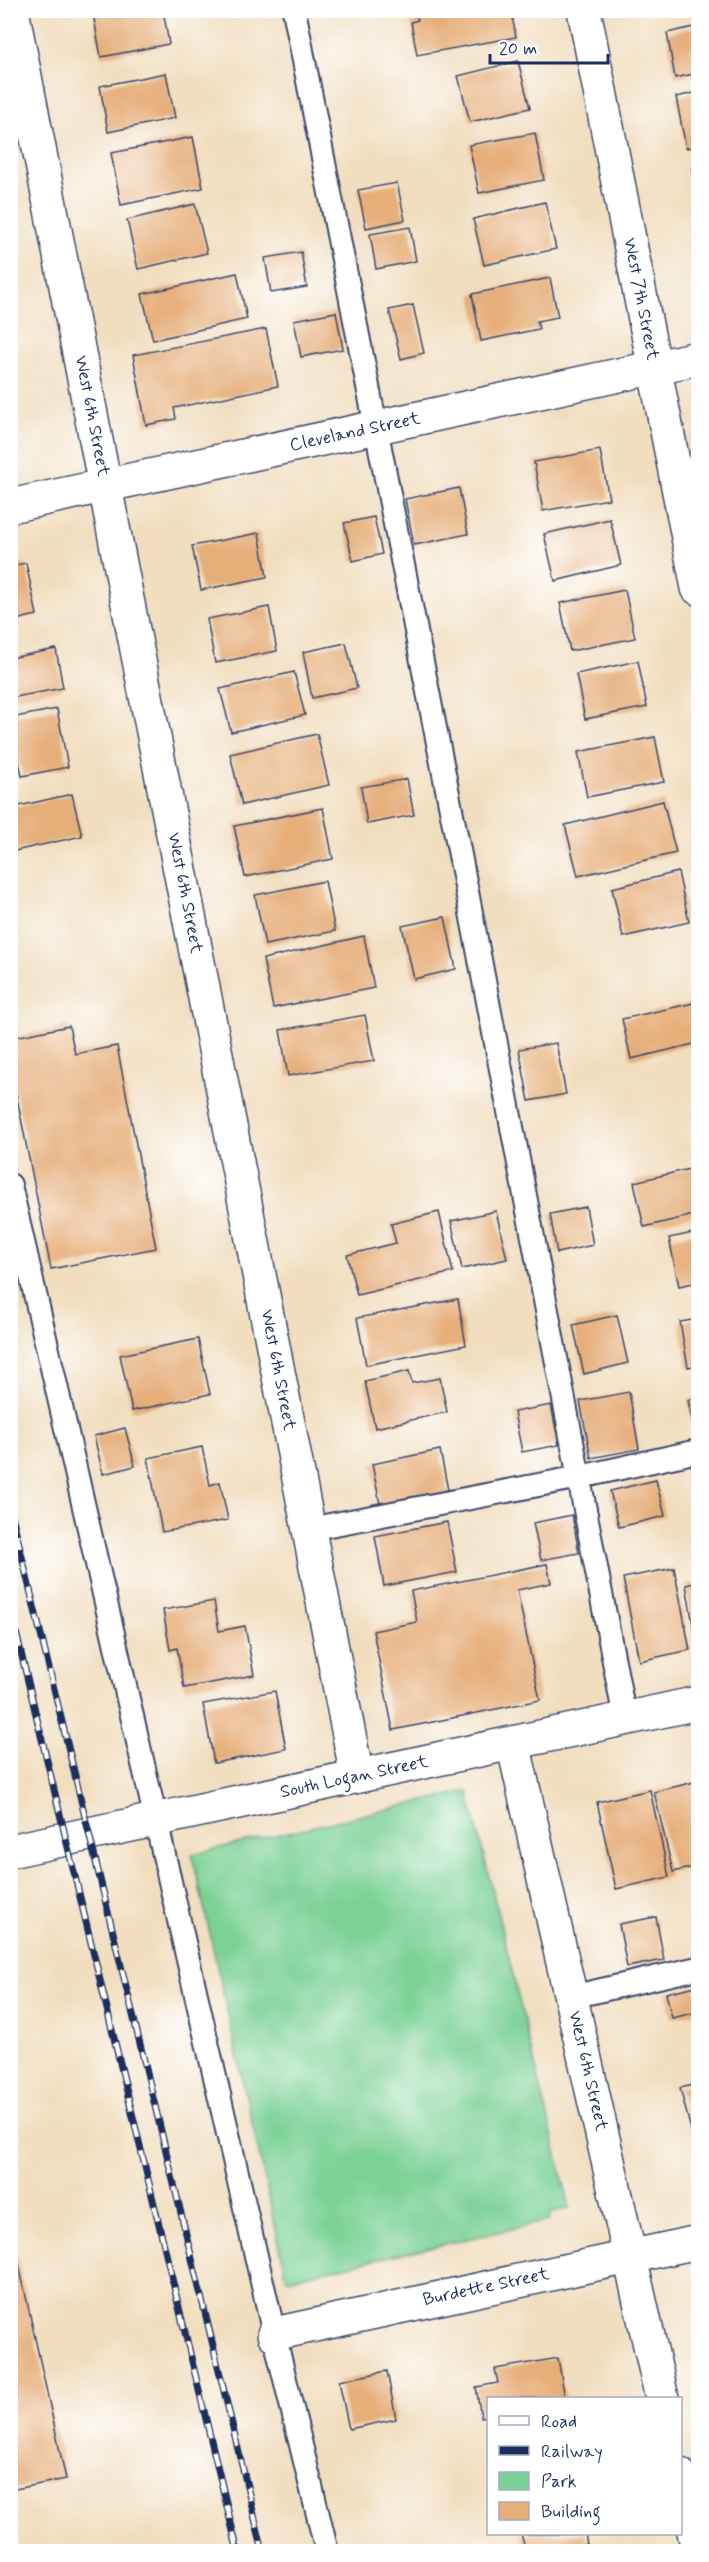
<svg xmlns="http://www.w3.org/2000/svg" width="709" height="2562" font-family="Mynerve,sans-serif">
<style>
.green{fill:#7bd195;stroke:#4b807a;stroke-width:1.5}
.building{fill:#e6ae79}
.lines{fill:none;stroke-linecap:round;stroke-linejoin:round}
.service-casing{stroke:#3b496d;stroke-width:26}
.minor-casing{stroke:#3b496d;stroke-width:36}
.tertiary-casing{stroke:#3b496d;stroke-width:36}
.service{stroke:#fff;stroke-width:22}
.minor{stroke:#fff;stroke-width:33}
.tertiary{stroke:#fff;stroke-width:33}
.rail-casing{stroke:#1b2f5e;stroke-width:7}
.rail{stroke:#fff;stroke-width:4.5;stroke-dasharray:14;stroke-linecap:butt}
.labels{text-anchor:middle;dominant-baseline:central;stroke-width:6;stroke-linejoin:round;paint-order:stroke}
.street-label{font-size:18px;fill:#1b2f5e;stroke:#fff}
</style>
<rect width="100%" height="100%" fill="#fff"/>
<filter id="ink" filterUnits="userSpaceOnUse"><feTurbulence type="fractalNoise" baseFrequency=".0167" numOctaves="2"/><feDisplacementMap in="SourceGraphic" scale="12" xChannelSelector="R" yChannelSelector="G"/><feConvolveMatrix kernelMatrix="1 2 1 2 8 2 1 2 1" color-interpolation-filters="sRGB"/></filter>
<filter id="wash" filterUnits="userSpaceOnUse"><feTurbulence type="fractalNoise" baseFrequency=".008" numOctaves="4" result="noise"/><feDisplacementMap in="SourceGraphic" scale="24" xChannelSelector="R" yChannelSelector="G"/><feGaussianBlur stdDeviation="1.35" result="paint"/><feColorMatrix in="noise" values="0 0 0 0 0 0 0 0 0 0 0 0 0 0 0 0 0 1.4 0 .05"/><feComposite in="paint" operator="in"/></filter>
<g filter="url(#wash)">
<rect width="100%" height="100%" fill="#f1debf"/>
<!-- green -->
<path class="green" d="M468,1791L570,2208L553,2212L548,2221L287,2279L192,1854Z"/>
<g id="blocks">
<!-- building -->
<path class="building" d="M106,10H163L169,44L101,57L93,13Z
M435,10H511L516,37L417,55L411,22L418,20L416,14Z
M698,26V73L675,78L667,33Z
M518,61L530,108L470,122L458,76Z
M166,73L175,118L108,132L100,86Z
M698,92V146L686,148L676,97Z
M535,133L544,180L479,193L469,145Z
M193,137L203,188L121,205L111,153Z
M698,168V200H697L692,169Z
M397,183L405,220L366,228L358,190Z
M545,202L556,249L484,265L473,219Z
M195,204L207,253L138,269L127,220Z
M410,227L416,261L376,269L370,234Z
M301,252L307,287L271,293L265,258Z
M237,273L247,319L153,340L142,294Z
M550,278L558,317L537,321L539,329L481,341L472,294Z
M413,305L424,353L401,359L389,310Z
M336,312L343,349L301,357L294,320Z
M266,329L278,386L174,408L176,419L146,425L133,355Z
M600,450L609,499L543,511L534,462Z
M459,488L468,534L414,545L405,499Z
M374,517L382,554L353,561L344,523Z
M610,519L621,565L555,581L544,534Z
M259,533L267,577L201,590L192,546Z
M26,563L37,615L15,620L18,632L10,633V566Z
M625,590L635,638L570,651L560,603Z
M269,607L277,651L215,663L207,619Z
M346,643L357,688L312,698L303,652Z
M56,649L63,688L10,698V658Z
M638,661L647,707L585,719L576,674Z
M294,672L305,715L231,732L220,689Z
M57,709L68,767L22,776L10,718Z
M317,734L329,785L242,805L230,754Z
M655,737L664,782L587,797L578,752Z
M407,779L414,815L367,824L361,787Z
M72,794L82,836L10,852V808Z
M663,801L676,853L578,876L565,825Z
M323,808L333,859L245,877L234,826Z
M678,872L689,922L623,937L612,888Z
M325,881L335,931L265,945L255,895Z
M445,917L456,969L414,979L402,926Z
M364,936L374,988L273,1008L263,959Z
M698,1002V1043L631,1059L622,1019Z
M365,1015L374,1061L288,1076L280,1030Z
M69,1026L75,1054L117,1046L156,1248L51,1269L10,1063V1038Z
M556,1043L566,1094L529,1101L519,1049Z
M698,1167V1214L644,1227L634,1182Z
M586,1207L593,1245L557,1253L550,1214Z
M496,1211L507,1259L462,1269L451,1221Z
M439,1212L453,1272L357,1295L347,1255L396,1243L391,1224Z
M698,1232V1282L679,1286L669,1238Z
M458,1299L466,1345L366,1365L357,1318Z
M617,1315L628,1363L584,1374L573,1325Z
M698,1319V1365L688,1367L680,1322Z
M198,1339L210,1394L132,1411L120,1355Z
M409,1371L412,1383L440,1378L447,1412L375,1428L365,1381Z
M629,1392L639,1449L591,1458L580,1401Z
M698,1398V1439H696L688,1400Z
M551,1405L559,1445L522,1452L514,1412Z
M125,1428L135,1466L103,1474L94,1436Z
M202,1447L210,1485L220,1482L228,1520L162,1532L148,1458Z
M440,1450L449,1495L381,1509L372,1464Z
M656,1480L665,1516L619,1527L610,1491Z
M572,1515L579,1553L541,1560L533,1523Z
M447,1522L457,1572L384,1586L375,1536Z
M547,1564L551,1583L517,1590L540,1700L393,1730L373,1631L417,1622L411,1591Z
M674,1568L690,1650L639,1661L623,1578Z
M698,1582V1647H697L686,1585Z
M214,1601L219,1631L245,1626L254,1675L184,1688L177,1648L170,1650L163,1610Z
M275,1691L286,1749L214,1763L203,1704Z
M698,1781V1866L673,1872L654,1792Z
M650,1790L669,1877L616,1889L597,1802Z
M656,1917L664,1960L627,1967L619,1924Z
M696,1986L698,2012L672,2018L666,1993Z
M698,2084V2148L696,2149L680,2088Z
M10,2224L66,2479L10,2490Z
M558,2358L565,2398H488V2416L481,2417L476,2387L498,2383L495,2369Z
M387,2371L396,2419L349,2429L339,2381Z
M521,2534H585L587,2544L557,2552H526Z"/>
</g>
</g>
<g filter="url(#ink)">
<use href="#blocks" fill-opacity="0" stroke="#3b496d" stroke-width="1.5"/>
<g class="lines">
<!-- service casing -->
<g class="service-casing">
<path id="service" d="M294,10L460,855L625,1719
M10,1185L274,2334L327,2552
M309,1529L580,1477L698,1451
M571,1997L698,1968"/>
</g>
<!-- minor casing -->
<g class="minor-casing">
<path id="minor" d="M12,10L357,1776
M584,10L698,588
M10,506L698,358
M513,1743L662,2398
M274,2334L698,2242
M680,2475L698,2548"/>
</g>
<!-- tertiary casing -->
<g class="tertiary-casing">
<path id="tertiary" d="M10,1851L698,1703"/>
</g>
<!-- service -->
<use href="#service" class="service"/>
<!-- minor -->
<use href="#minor" class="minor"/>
<!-- tertiary -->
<use href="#tertiary" class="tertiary"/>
<!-- rail casing -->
<g class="rail-casing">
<path id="rail" d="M10,1507L263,2552
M10,1607L238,2552"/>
</g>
<!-- rail -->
<use href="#rail" class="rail"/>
</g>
</g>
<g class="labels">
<!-- street labels -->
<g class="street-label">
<text transform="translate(641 299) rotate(79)">West 7th Street</text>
<text transform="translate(92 416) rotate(79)">West 6th Street</text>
<text transform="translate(355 432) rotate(-12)">Cleveland Street</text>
<text transform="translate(185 893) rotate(79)">West 6th Street</text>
<text transform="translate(278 1370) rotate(79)">West 6th Street</text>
<text transform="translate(354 1777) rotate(-12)">South Logan Street</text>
<text transform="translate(588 2071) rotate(77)">West 6th Street</text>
<text transform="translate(486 2287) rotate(-12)">Burdette Street</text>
</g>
</g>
<!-- margin -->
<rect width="709" height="2562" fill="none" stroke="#fff" stroke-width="36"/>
<!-- legend -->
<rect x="487" y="2397" width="195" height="138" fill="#ffffff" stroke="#a4acbf" stroke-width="1.5"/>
<rect x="499" y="2416" width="30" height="9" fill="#ffffff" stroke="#a4acbf" stroke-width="1.5"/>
<text x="541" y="2427" font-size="18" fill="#1b2f5e">Road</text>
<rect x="499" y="2446" width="30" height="9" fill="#1b2f5e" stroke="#a4acbf" stroke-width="1.5"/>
<text x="541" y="2457" font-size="18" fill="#1b2f5e">Railway</text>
<rect x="499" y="2472" width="30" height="18" fill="#7bd195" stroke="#a4acbf" stroke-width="1.5"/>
<text x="541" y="2487" font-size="18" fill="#1b2f5e">Park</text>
<rect x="499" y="2502" width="30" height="18" fill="#e6ae79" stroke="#a4acbf" stroke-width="1.5"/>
<text x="541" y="2517" font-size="18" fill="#1b2f5e">Building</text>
<!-- scale -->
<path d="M490 54v9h118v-9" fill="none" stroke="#1b2f5e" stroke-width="3"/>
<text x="499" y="54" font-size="18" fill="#1b2f5e" stroke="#ffffff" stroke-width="4.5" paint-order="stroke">20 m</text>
</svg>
